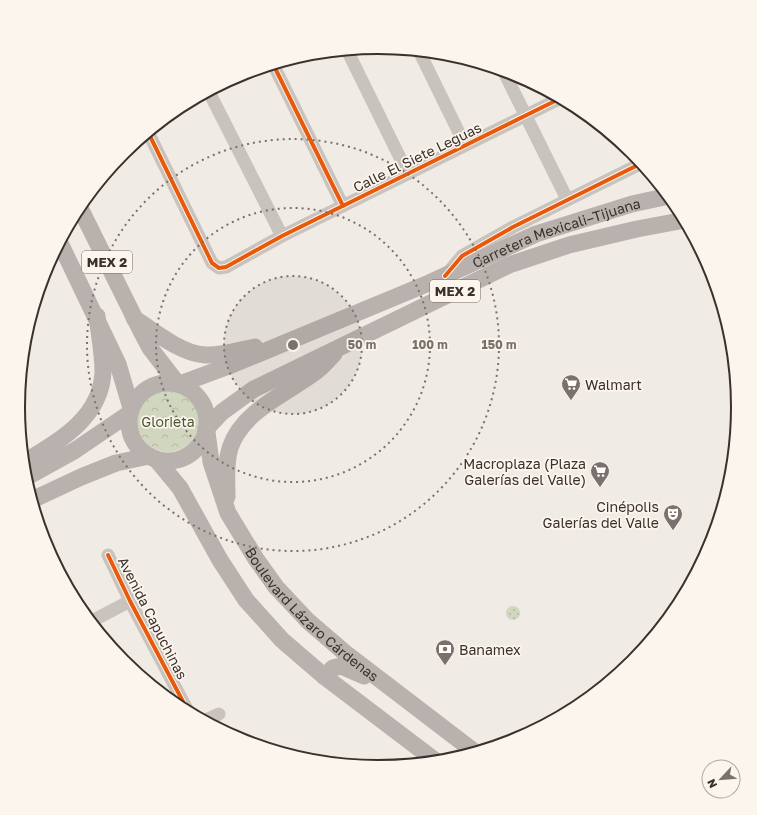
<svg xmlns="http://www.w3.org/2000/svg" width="757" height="815" font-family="'Golos Text',sans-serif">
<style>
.grass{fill:url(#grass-dots)}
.forest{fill:url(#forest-crowns)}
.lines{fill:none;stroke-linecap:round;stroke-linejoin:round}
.minor{stroke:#c9c3be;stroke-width:13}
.major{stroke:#b8b1ad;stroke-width:17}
.cycleway-casing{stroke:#fbf5ee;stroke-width:6}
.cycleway{stroke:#e8590c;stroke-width:4}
.ring{fill:none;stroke:#7a716c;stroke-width:2;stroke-dasharray:2 4}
.labels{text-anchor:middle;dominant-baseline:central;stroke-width:3.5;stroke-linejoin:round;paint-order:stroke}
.shield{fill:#fbf5ee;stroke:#756b66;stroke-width:1}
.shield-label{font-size:13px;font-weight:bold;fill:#3b302b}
.street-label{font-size:14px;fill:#3b302b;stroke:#fbf5ee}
.poi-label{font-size:14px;fill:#3b302b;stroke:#fbf5ee;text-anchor:start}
.park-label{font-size:14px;fill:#4a5a2e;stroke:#fbf5ee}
.rim{fill:none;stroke:#3b302b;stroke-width:2}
.centre{fill:#7a716c;stroke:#fbf5ee;stroke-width:2}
.ring-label{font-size:12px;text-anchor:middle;font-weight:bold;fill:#7a716c;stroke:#fbf5ee;stroke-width:3.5;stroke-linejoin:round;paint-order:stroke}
</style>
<defs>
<pattern id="grass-dots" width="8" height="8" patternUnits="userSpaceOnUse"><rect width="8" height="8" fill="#d1d6bf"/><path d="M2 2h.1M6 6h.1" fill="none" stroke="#b4b8a4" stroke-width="1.8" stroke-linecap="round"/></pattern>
<pattern id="forest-crowns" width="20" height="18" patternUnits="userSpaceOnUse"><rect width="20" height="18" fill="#d1d6bf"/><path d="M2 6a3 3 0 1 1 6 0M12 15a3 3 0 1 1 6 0" fill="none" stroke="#b4b8a4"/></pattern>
</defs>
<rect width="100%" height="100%" fill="#f0ebe5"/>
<!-- grass -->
<path class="grass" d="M506 613a7 7 0 1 1 14 0a7 7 0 1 1-14 0Z"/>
<!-- forest -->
<path class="forest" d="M137 421a31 31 0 1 1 62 0a31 31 0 1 1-62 0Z"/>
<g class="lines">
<!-- minor -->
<path class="minor" d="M347,50L408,174
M419,51L465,145
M273,64L343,206
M503,70L567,199
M209,92L282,236
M148,132L212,263L219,268L226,267L282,236L561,98
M447,274L462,256L513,227L642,163
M108,555L130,601L189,713
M90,622L130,601
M204,721L219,714"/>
<!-- major -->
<g class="major">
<path d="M79,206L141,331L150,348L177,383"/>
<path d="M60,243L118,364L131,408"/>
<path d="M134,318C153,331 182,354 205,355C221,356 240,350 255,347"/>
<circle cx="168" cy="422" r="39"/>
<path id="s1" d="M180,384L234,364L429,283L536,234L632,204L669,196"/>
<path d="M208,427L222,412L254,389L509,265L569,245L637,229L685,220"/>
<path id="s2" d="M207,432L211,462L228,513L256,559L276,587L308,621L344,652L476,753"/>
<path d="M156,459L180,488L220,560L246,600L282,640L325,677L437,762"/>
<path d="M23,463C59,441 101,418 103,372C103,353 99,334 97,316"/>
<path d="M25,478L74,451L130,413"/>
<path d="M227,497C227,481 225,464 230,448C242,411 286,394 314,373C322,368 328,360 334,354"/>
<path d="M32,500L81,477L116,463L149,456"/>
<path d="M325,677L333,668L341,666L364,676"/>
</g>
<!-- cycleway casing -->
<g class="cycleway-casing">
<path id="cycleway" d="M273,64L343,206
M148,132L212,263L219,268L226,267L282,236L561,98
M445,276L462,256L513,227L642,163
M108,555L130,601L189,713"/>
</g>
<!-- cycleway -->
<use href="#cycleway" class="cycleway"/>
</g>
<!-- distance rings -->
<circle cx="293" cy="345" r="69" fill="#7a716c" fill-opacity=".12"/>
<g class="ring">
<circle cx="293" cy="345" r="69"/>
<circle cx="293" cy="345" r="137"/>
<circle cx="293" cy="345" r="206"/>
</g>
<!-- icons -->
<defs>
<g id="supermarket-pin" transform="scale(1)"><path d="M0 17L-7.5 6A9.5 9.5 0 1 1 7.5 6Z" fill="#7a716c" stroke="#fbf5ee"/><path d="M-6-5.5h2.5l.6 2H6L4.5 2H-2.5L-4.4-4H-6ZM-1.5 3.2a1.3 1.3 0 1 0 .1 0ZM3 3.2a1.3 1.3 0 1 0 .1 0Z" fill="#fff"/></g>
<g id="theatre-pin" transform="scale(1)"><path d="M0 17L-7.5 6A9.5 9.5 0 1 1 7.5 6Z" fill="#7a716c" stroke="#fbf5ee"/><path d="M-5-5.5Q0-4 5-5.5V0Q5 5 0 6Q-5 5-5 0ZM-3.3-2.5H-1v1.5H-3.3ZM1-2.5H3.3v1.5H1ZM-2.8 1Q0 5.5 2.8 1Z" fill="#fff"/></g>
<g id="bank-pin" transform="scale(1)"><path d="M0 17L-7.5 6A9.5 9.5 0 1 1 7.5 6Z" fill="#7a716c" stroke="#fbf5ee"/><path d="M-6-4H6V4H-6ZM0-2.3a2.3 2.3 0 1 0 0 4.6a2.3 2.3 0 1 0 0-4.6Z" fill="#fff"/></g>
</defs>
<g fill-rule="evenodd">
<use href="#supermarket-pin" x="571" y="384"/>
<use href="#supermarket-pin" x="600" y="471"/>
<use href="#theatre-pin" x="673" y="514"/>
<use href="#bank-pin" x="445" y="649"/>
</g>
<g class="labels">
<!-- shield labels -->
<g class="shield">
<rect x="82" y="251" width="50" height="22" rx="3"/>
<rect x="430" y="280" width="50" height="22" rx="3"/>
</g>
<g class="shield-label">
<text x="107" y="262">MEX 2</text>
<text x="455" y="291">MEX 2</text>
</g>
<!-- street labels -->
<g class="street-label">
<text transform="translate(417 157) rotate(-26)">Calle El Siete Leguas</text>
<text stroke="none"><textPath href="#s1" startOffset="406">Carretera Mexicali–Tijuana</textPath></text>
<text stroke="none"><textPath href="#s2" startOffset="217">Boulevard Lázaro Cárdenas</textPath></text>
<text transform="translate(153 618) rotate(63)">Avenida Capuchinas</text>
</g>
<!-- poi labels -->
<g class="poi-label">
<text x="585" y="384">Walmart</text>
<text x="586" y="463" text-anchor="end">Macroplaza (Plaza<tspan x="586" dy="16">Galerías del Valle)</tspan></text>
<text x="659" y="506" text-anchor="end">Cinépolis<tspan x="659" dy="16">Galerías del Valle</tspan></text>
<text x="459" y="649">Banamex</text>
</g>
<!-- park labels -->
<g class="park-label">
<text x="168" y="421">Glorieta</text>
</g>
</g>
<!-- crop -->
<path d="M0 0H757V815H0ZM25 407a353 353 0 1 1 706 0a353 353 0 1 1-706 0Z" fill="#fbf5ee" fill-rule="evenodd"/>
<path class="rim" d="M25 407a353 353 0 1 1 706 0a353 353 0 1 1-706 0Z"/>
<circle cx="293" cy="345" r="6" class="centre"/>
<g class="ring-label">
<text x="362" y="349">50 m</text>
<text x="430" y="349">100 m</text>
<text x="499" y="349">150 m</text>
</g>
<!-- north arrow -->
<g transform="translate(721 779) rotate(244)"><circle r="19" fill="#fbf5ee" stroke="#aea6a0"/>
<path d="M0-3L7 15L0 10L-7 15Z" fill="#7a716c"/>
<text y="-6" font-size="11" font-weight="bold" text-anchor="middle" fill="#3b302b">N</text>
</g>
</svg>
